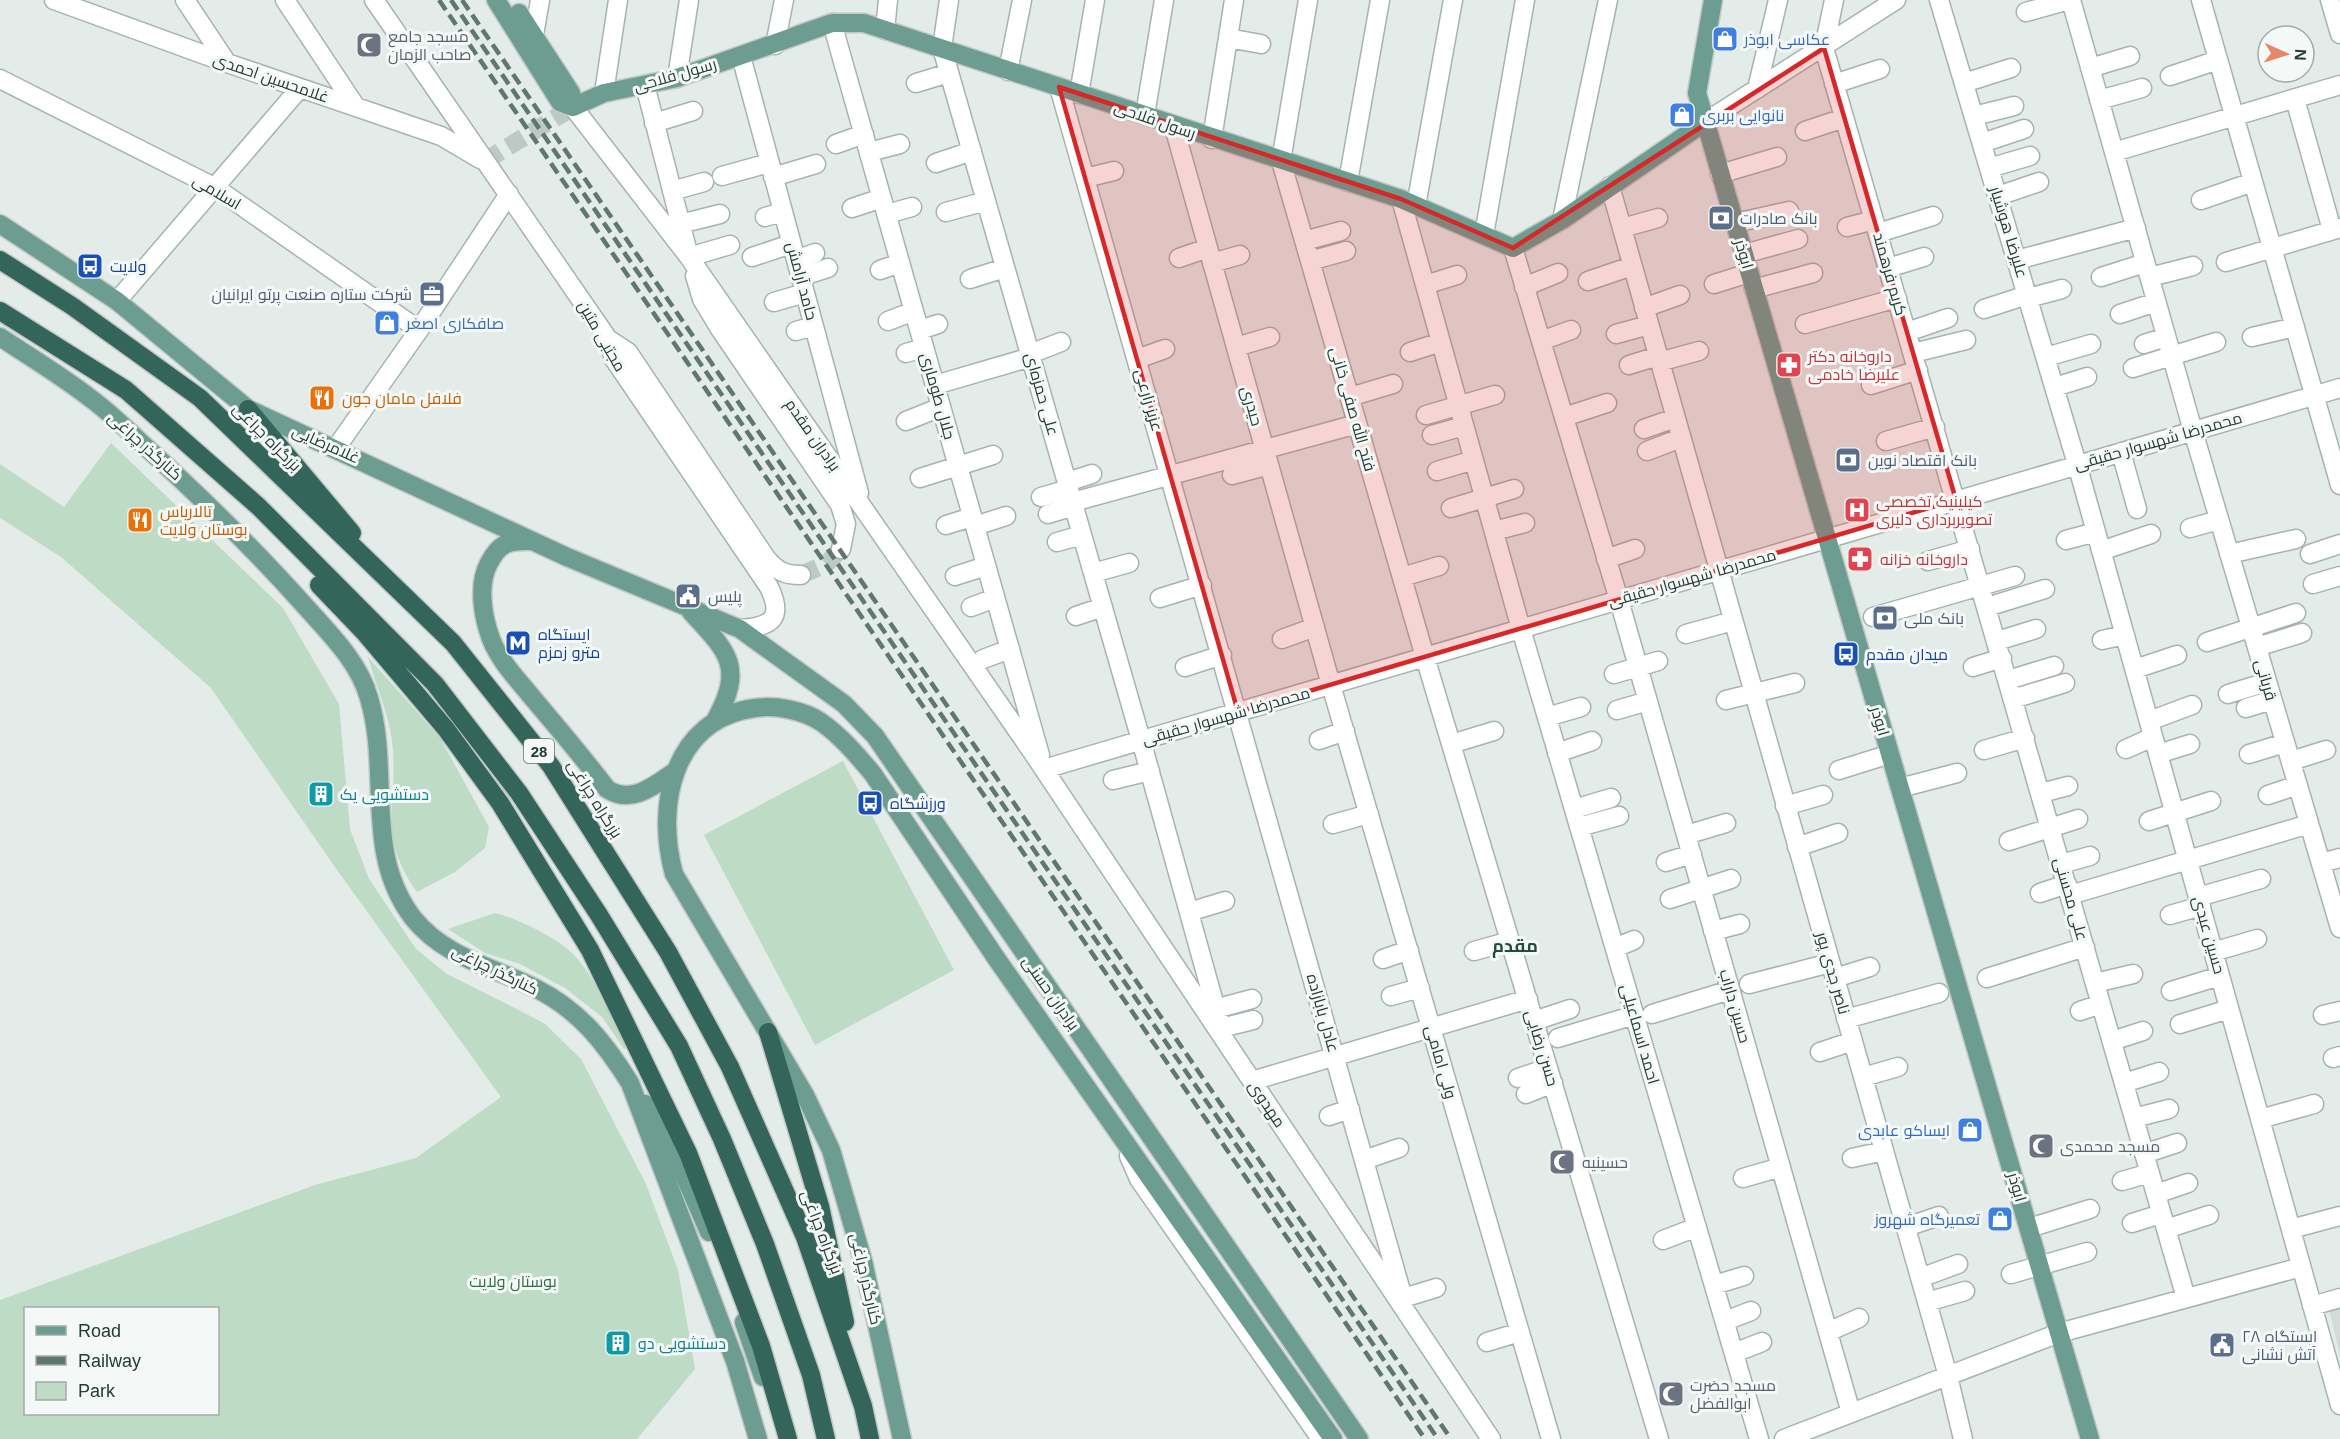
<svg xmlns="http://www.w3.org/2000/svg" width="2340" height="1439" font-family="Helvetica,Cairo,sans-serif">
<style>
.built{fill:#d2dbd7}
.green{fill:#bedbc6;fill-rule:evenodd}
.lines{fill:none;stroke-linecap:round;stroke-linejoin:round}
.minor-tunnel{stroke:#bdc9c4;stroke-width:18;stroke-dasharray:18 9;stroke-linecap:butt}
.minor-casing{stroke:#a6b3af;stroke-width:21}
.major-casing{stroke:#c2c8c6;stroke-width:21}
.highway-casing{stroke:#c2c8c6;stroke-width:21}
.minor{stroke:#fff;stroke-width:18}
.major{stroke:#6c9d90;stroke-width:18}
.highway{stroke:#33655b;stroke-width:18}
.rail{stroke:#5f7770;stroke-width:4.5;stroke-dasharray:12 6;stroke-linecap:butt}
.marked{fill:#d62828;fill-opacity:0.2;stroke:#d62828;stroke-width:4.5;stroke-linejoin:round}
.labels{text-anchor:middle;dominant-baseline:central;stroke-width:6;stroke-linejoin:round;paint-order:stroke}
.shield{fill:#f4f8f6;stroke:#63746f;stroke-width:1.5}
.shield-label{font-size:15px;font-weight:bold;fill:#253b35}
.worship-label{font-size:16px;fill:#5b616d;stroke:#f4f8f6;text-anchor:start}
.shop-label{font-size:16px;fill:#366cbe;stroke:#f4f8f6;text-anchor:start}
.street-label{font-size:16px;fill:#253b35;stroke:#f4f8f6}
.service-label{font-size:16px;fill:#4e5e75;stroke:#f4f8f6;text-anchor:start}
.transit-label{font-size:16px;fill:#164399;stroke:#f4f8f6;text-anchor:start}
.health-label{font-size:16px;fill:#be3a42;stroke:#f4f8f6;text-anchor:start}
.food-label{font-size:16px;fill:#c56008;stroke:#f4f8f6;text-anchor:start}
.culture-label{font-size:16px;fill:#0d838f;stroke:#f4f8f6;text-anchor:start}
.park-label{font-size:16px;fill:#326e4a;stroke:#f4f8f6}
.neighbourhood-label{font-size:18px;font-weight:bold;fill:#224c42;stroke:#f4f8f6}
</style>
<rect width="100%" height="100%" fill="#e3ece8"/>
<!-- built -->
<path class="built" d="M2340,1305V1356L2329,1309Z"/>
<!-- green -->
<path class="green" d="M111,443L283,608L339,704L350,829L369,879L416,949L447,974L544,1023L581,1059L646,1184L678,1270L695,1369L637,1439H0V1300L315,1185L416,1158L501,1097L337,870L211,688L61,557L0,518V464L64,507ZM218,1308V1414H26V1308Z
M368,657L440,738L489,827L485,848L455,872L417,892C374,831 400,804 392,741C388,711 376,686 368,657Z
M843,761L954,970L815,1045L704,835Z
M495,913C518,919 556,937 573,954C594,975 614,1020 628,1047L624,1049L602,1017L565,988L520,964L485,953L448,929Z"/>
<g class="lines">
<!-- minor-tunnel -->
<path class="minor-tunnel" d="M485,161L573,107
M801,575L826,564L841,549"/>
<!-- minor casing -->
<g class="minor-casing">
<path id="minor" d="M54,0L227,63L441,136L480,159
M185,0L227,63
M285,0L356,107
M374,0L608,339L614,359L769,587C784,618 772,627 740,629
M949,0L942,48L1141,740L1220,1024
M1308,0L1281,161L1425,657L1659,1439
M1834,0L1824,48L2186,1298
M1939,0L2077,464L2340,1405
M2071,0L2193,431L2340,928
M2201,0L2340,485
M2330,0L2340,34
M2026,12L2069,0
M832,23L1040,755
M885,30L888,0
M1228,38L1261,44
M526,41L534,35L540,0
M775,45L784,0
M741,56L859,493
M2090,68L2130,56
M1008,71L1022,0
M2170,76L2218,60
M677,78L689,0
M0,79L216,188L419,330
M916,83L949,73
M1964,83L2011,68
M1834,84L1880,69
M645,85L687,249
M1059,87L1403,1298
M1757,89L1778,0
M604,93L618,0
M1079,94L1095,0
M2295,99L2332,230
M2099,100L2142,88
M573,107L689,257L1031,750L1491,1439
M1145,115L1164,0
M1974,116L2014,106
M1705,122L1896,0
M654,123L693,111
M1174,127L1331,685L1551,1439
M1805,131L1844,118
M1212,139L1234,0
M1982,143L2024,129
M836,144L864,134
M869,152L900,144
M2114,152L2340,85
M936,163L972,151
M1989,168L2030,156
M1720,174L1777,157
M722,176L769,163
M773,177L816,164
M1085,178L1114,171
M1348,182L1380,0
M1610,186L1948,1376L1963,1439
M672,191L704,182
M1998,196L2039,182
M1401,199L1521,629L1759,1439
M2201,200L2253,182
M1416,206L1453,0
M852,208L882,198
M946,212L986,201
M887,214L912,207
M765,217L783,212
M1562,220L1608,0
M1735,223L1789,211
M680,224L720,214
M1847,227L1874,220
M1622,228L1658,218
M1878,233L1933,216
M1484,235L1525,0
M1304,241L1341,231
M1513,248L1619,600L1851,1413
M1744,254L1798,239
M689,257L730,245
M752,257L791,244
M1179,258L1208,248
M796,260L815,253
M2017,260L2136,228
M1310,261L1346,251
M2226,262L2340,228
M1212,263L1240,255
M1888,268L1924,257
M880,270L900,263
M695,276L702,299L720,329L840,505L846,524L841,549
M800,277L828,268
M2101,277L2145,263
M2150,277L2193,266
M970,279L1005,268
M1588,281L1632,266
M1714,284L1749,273
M1425,285L1457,275
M1524,287L1558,273
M1754,289L1813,273
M2028,298L2062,289
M117,301L300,88
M774,302L805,293
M1644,308L1680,295
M1984,309L2027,295
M2120,314L2156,302
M888,321L914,311
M1805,324L1897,298
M920,330L938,324
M796,331L814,326
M1907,332L1948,318
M1616,334L1649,325
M2252,337L2295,327
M608,339L628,352L766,558C777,571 784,575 801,575
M1541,341L1571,330
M2144,344L2166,337
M1236,347L1270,337
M1410,352L1441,342
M906,353L924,348
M1913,353L1966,340
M1030,354L1061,342
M2046,357L2091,344
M1137,359L1165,349
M1659,362L1699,351
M1629,365L1658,356
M2133,368L2216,342
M935,385L1031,357
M1871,385L1918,370
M2055,387L2087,377
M1350,397L1393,384
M1426,415L1495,395
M1564,417L1607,403
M906,421L941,407
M1644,429L1675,418
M1432,435L1464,426
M1886,441L1935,427
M336,448L419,330L509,194
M1647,451L1681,438
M2121,452L2137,509
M1437,471L1474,460
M1232,475L1269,465
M920,478L993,455
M1067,482L1092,474
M1041,497L1069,489
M1073,502L1357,424
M1451,508L1514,489
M1048,514L1074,506
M946,525L972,517
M975,526L1006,516
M2190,528L2219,520
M1494,531L1525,523
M2066,540L2096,532
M1057,542L1082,535
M2101,551L2151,534
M2229,554L2296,539
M2310,554L2340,544
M1606,559L1635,549
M1928,561L1970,549
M1093,573L1129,563
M955,576L986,566
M1402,577L1439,566
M2313,584L2340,576
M1160,598L1202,585
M971,607L995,598
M1987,607L2045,589
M1076,616L1103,607
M1873,617L2015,576
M1686,634L1733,621
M1282,639L1315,627
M2102,640L2125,635
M1997,641L2036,629
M2207,642L2296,613
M2257,647L2302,633
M983,659L1010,649
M1185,667L1222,655
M1973,667L2002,658
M2135,669L2177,655
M1614,674L1658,661
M2008,680L2054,666
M2228,694L2267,682
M2013,699L2065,683
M1726,700L1795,683
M2246,708L2272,700
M1617,710L1648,701
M1547,717L1581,707
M2149,721L2192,705
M1319,740L1345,731
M1451,744L1494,731
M2126,749L2153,737
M1984,750L2025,738
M1557,753L1592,741
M2158,754L2190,744
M2249,754L2285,743
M2291,761L2326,750
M1044,769L2340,388
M1839,770L1890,754
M1113,780L1150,771
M1900,788L1957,773
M2041,793L2068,786
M2268,795L2298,785
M1785,806L1823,795
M1574,809L1611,798
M2149,821L2211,801
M1333,824L1369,814
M1579,827L1619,816
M1686,835L1726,823
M2009,841L2078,819
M1797,847L1838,833
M1666,862L1692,854
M2321,863L2340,858
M2061,864L2090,856
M2040,893L2067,884
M2070,895L2309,824
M2198,897L2261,879
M1670,899L1731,879
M1189,912L1225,901
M2170,915L2201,906
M1713,931L1740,924
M1615,948L1634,940
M1474,951L1510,941
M2213,952L2257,939
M1383,959L1409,950
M1835,978L1870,967
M1987,978L2085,947
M2095,983L2133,974
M1749,984L1830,963
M2171,991L2220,976
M1391,996L1420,988
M1215,1009L1252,999
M2080,1011L2101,1004
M1652,1014L1730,990
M2323,1015L2340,1011
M1846,1019L1939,993
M1534,1021L1570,1009
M2180,1024L2229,1009
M1221,1028L1253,1020
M1558,1038L1635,1015
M2112,1041L2143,1031
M1820,1052L1853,1041
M2333,1058L2340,1056
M1863,1077L1898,1067
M1518,1078L1548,1068
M1252,1081L1528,999
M2124,1083L2159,1072
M1526,1094L1553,1083
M1329,1116L1350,1109
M2134,1118L2169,1109
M2260,1119L2314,1104
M2144,1154L2177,1143
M1129,1156L1139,1179L1321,1439
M1852,1158L1884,1151
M1364,1160L1399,1148
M1743,1178L1781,1167
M2122,1181L2150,1173
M2156,1194L2188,1183
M2132,1223L2161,1214
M1906,1227L1939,1216
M2029,1228L2090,1209
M2166,1229L2209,1215
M2291,1229L2340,1216
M1663,1240L1697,1227
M2011,1274L2087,1252
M1920,1278L1958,1264
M1714,1285L1744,1276
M1403,1298L1436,1288
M1927,1302L1965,1291
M2312,1306L2340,1298
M1725,1321L1751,1311
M1828,1332L1859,1318
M1487,1342L1520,1332
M1734,1353L1762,1342
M1784,1439L2059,1333L2301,1267"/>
</g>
<!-- major casing -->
<g class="major-casing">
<path id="major" d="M496,0L560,102L573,107
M1713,0L1697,93L2090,1439
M519,13L571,93L573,107
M573,107L604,93L677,78L832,23H864L1401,199L1513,248L1562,220L1705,122
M0,224L117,301L248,409L567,557L740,629L844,704L875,736L1359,1439
M0,337C30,357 62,376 90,398C111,413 129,432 148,449C203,499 256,551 305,606C330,634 359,662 369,698C391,771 363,853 413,918C445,958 494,967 537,989C580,1011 605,1043 630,1083L735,1361L758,1439
M529,541C508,540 499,544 489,563C477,585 483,617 491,639C499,660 517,679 531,696C557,727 583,757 607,789C631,805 654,786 674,772
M691,612C727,651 745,666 716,719
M645,1104L665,1132L709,1232
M744,1322L763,1377
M902,1439L863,1261L831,1150L805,1095L674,874C655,805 673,719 755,708C775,705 803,710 821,722C841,736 857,755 873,774L996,958L1333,1439"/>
</g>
<!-- highway casing -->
<g class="highway-casing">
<path id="highway" d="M0,260L72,306L200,398L453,643L551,766L668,952L730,1067L805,1237L863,1406L870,1439
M0,311L126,390L259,507L435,684L519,793L599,915L679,1046L722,1139L765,1244L811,1375L826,1439
M248,409L352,533
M319,585L364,632L446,729L500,803L590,950L688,1153L761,1346L788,1439
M768,1032L820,1206L845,1322"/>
</g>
<!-- minor -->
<use href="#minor" class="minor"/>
<!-- major -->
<use href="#major" class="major"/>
<!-- highway -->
<use href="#highway" class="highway"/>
<!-- rail -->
<path class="rail" d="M439,0L1425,1439
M451,0L1438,1439
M462,0L1451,1439"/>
</g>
<!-- marked area -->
<path class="marked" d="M1824,48L1956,500L1238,712L1059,87L1401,199L1513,248Z"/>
<!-- icons -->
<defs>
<g id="shop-square" transform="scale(1.35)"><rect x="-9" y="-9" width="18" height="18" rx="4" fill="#3f7fe0" stroke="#f4f8f6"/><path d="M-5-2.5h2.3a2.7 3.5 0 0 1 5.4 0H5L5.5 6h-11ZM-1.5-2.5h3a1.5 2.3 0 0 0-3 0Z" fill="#fff"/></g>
<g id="mosque-square" transform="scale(1.35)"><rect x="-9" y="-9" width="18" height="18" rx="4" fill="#6b7280" stroke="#f4f8f6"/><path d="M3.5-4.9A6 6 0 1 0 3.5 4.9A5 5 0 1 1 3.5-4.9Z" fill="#fff"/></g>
<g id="bank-square" transform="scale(1.35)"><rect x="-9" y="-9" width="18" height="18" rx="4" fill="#5c6f8a" stroke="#f4f8f6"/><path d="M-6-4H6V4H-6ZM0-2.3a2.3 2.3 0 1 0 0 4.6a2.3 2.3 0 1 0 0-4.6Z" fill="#fff"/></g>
<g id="bus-square" transform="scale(1.35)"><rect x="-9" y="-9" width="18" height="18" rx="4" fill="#1a4fb4" stroke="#f4f8f6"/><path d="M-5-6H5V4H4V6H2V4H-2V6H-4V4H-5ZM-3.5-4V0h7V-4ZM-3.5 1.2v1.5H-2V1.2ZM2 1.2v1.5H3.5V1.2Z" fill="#fff"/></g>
<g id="office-square" transform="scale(1.35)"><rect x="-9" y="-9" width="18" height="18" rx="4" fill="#5c6f8a" stroke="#f4f8f6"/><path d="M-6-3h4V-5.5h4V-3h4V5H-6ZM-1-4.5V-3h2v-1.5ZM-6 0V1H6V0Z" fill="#fff"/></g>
<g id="pharmacy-square" transform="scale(1.35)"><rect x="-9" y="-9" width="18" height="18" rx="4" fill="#e0444e" stroke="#f4f8f6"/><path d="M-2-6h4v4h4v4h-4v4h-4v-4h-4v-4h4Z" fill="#fff"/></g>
<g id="restaurant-square" transform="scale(1.35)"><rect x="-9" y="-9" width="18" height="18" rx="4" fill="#e8710a" stroke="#f4f8f6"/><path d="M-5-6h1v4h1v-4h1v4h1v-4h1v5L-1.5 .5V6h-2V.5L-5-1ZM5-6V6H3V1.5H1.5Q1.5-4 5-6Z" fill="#fff"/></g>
<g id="hospital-square" transform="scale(1.35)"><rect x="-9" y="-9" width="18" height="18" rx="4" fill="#e0444e" stroke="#f4f8f6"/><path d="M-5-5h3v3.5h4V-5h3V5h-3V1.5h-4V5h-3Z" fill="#fff"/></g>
<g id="civic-square" transform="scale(1.35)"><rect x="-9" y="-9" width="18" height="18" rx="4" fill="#5c6f8a" stroke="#f4f8f6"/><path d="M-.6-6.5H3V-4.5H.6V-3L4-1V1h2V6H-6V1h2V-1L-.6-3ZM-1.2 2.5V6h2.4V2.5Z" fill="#fff"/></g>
<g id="metro-square" transform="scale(1.35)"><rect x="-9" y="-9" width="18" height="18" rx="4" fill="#1a4fb4" stroke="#f4f8f6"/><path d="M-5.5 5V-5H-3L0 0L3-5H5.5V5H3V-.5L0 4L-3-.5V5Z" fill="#fff"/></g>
<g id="building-square" transform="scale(1.35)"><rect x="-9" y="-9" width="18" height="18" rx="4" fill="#0f9aa8" stroke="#f4f8f6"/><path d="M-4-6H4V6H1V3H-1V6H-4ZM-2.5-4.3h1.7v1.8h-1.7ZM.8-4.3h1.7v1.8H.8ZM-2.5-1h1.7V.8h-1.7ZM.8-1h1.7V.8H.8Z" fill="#fff"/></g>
</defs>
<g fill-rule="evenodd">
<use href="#shop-square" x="1725" y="39"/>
<use href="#mosque-square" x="369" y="45"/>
<use href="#shop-square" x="1682" y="115"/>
<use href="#bank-square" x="1721" y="218"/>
<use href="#bus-square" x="90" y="266"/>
<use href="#office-square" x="432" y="294"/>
<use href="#shop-square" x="387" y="323"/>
<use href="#pharmacy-square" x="1789" y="365"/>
<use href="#restaurant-square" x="322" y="398"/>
<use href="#bank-square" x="1848" y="460"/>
<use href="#hospital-square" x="1857" y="510"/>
<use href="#restaurant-square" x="140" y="520"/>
<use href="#pharmacy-square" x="1860" y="559"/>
<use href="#civic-square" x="688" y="596"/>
<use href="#bank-square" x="1885" y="618"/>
<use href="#metro-square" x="518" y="643"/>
<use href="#bus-square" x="1846" y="654"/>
<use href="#building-square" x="321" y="794"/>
<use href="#bus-square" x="870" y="803"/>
<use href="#shop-square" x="1970" y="1130"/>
<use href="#mosque-square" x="2041" y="1146"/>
<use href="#mosque-square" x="1562" y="1162"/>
<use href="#shop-square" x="2000" y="1219"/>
<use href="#building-square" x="618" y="1343"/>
<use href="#civic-square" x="2222" y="1345"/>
<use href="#mosque-square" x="1671" y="1394"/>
</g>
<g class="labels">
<!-- shield labels -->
<rect class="shield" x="524" y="739" width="30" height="24" rx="4.5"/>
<g class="shield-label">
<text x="539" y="751">28</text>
</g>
<!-- worship labels -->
<g class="worship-label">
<text x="388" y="36">مسجد جامع<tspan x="388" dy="18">صاحب الزمان</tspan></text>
<text x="2060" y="1146">مسجد محمدی</text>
<text x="1582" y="1162">حسینیه</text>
<text x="1690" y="1385">مسجد حضرت<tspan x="1690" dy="18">ابوالفضل</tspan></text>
</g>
<!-- shop labels -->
<g class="shop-label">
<text x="1744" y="39">عکاسی ابوذر</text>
<text x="1702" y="115">نانوایی بربری</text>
<text x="406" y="323">صافکاری اصغر</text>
<text x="1950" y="1130" text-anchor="end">ایساکو عابدی</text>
<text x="1980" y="1219" text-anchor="end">تعمیرگاه شهروز</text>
</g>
<!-- street labels -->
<g class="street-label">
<text transform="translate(675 75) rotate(-16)">رسول فلاحی</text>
<text transform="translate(271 78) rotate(19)">غلامحسین احمدی</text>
<text transform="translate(1155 120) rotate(19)">رسول فلاحی</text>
<text transform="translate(217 192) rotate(31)">اسلامی</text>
<text transform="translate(2009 232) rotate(73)">علیرضا هوشیار</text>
<text transform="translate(1744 254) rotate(74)">ابوذر</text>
<text transform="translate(1890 274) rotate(74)">کریم فرهمند</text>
<text transform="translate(802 281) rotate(75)">حامد آرامش</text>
<text transform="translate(602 336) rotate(60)">مجتبی متین</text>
<text transform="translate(1042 394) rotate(74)">علی حمزه‌ای</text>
<text transform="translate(938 396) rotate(74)">جلال طوماری</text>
<text transform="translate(1149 400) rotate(74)">عزیز زارعی</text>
<text transform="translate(1252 406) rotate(74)">حیدری</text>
<text transform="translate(1353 409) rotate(74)">فتح الله صفی خانی</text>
<text transform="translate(813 435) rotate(55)">برادران مقدم</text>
<text transform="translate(267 437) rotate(45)">بزرگراه چراغی</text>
<text transform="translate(2158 441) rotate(-16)">محمدرضا شهسوار حقیقی</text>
<text transform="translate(326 444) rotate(24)">غلامرضایی</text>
<text transform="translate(145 446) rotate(42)">کنارگذر چراغی</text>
<text transform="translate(1692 578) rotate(-16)">محمدرضا شهسوار حقیقی</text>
<text transform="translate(2266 680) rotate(74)">قربانی</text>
<text transform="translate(1226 716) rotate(-16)">محمدرضا شهسوار حقیقی</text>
<text transform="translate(1880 721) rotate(74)">ابوذر</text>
<text transform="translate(595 799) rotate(58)">بزرگراه چراغی</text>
<text transform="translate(2071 899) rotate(74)">علی محسنی</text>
<text transform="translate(2209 935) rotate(74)">حسین عبدی</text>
<text transform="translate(495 970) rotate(26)">کنارگذر چراغی</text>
<text transform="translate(1833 973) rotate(74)">ناصر جدی پور</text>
<text transform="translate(1051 993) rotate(55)">برادران حسنی</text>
<text transform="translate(1735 1006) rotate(74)">حسین داراب</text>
<text transform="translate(1323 1013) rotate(74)">عادل بابازاده</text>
<text transform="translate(1640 1034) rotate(74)">احمد اسماعیلی</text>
<text transform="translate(1542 1048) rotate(73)">حسن رضایی</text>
<text transform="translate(1441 1062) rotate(74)">ولی امامی</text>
<text transform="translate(1267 1104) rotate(56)">مهدوی</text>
<text transform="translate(2017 1187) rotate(74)">ابوذر</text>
<text transform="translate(822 1232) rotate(69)">بزرگراه چراغی</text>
<text transform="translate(866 1279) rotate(77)">کنارگذر چراغی</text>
</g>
<!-- service labels -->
<g class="service-label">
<text x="1740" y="218">بانک صادرات</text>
<text x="412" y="294" text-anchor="end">شرکت ستاره صنعت پرتو ایرانیان</text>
<text x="1868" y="460">بانک اقتصاد نوین</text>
<text x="708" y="596">پلیس</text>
<text x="1904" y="618">بانک ملی</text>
<text x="2242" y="1336">ایستگاه ۲۸<tspan x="2242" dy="18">آتش نشانی</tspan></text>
</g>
<!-- transit labels -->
<g class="transit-label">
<text x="110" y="266">ولایت</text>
<text x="538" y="634">ایستگاه<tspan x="538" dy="18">مترو زمزم</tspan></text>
<text x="1866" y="654">میدان مقدم</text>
<text x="890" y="803">ورزشگاه</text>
</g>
<!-- health labels -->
<g class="health-label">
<text x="1808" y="356">داروخانه دکتر<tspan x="1808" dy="18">علیرضا خادمی</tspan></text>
<text x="1876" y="501">کیلینیک تخصصی<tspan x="1876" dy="18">تصویربرداری دلیری</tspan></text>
<text x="1880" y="559">داروخانه خزانه</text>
</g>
<!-- food labels -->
<g class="food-label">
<text x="342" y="398">فلافل مامان جون</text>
<text x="160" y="511">تالاریاس<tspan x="160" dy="18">بوستان ولایت</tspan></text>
</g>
<!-- culture labels -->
<g class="culture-label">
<text x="340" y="794">دستشویی یک</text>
<text x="638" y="1343">دستشویی دو</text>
</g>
<!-- park labels -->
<g class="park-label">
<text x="513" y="1281">بوستان ولایت</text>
</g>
<!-- neighbourhood labels -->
<g class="neighbourhood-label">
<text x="1515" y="946">مقدم</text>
</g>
</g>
<!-- legend -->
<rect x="24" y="1307" width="195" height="108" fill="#f4f8f6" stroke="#a1aca9" stroke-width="1.5"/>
<rect x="36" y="1326" width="30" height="9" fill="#6c9d90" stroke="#a1aca9" stroke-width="1.5"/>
<text x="78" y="1337" font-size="18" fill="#253b35">Road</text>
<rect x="36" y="1356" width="30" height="9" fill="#5f7770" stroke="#a1aca9" stroke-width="1.5"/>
<text x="78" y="1367" font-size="18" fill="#253b35">Railway</text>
<rect x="36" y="1382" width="30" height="18" fill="#bedbc6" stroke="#a1aca9" stroke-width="1.5"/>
<text x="78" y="1397" font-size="18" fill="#253b35">Park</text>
<!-- north arrow -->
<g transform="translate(2286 54) rotate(93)"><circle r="28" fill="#f4f8f6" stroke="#a1aca9" stroke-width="1.5"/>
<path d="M0-4.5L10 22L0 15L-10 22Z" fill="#e58768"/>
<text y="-9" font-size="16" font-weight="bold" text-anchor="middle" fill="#253b35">N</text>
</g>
</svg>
